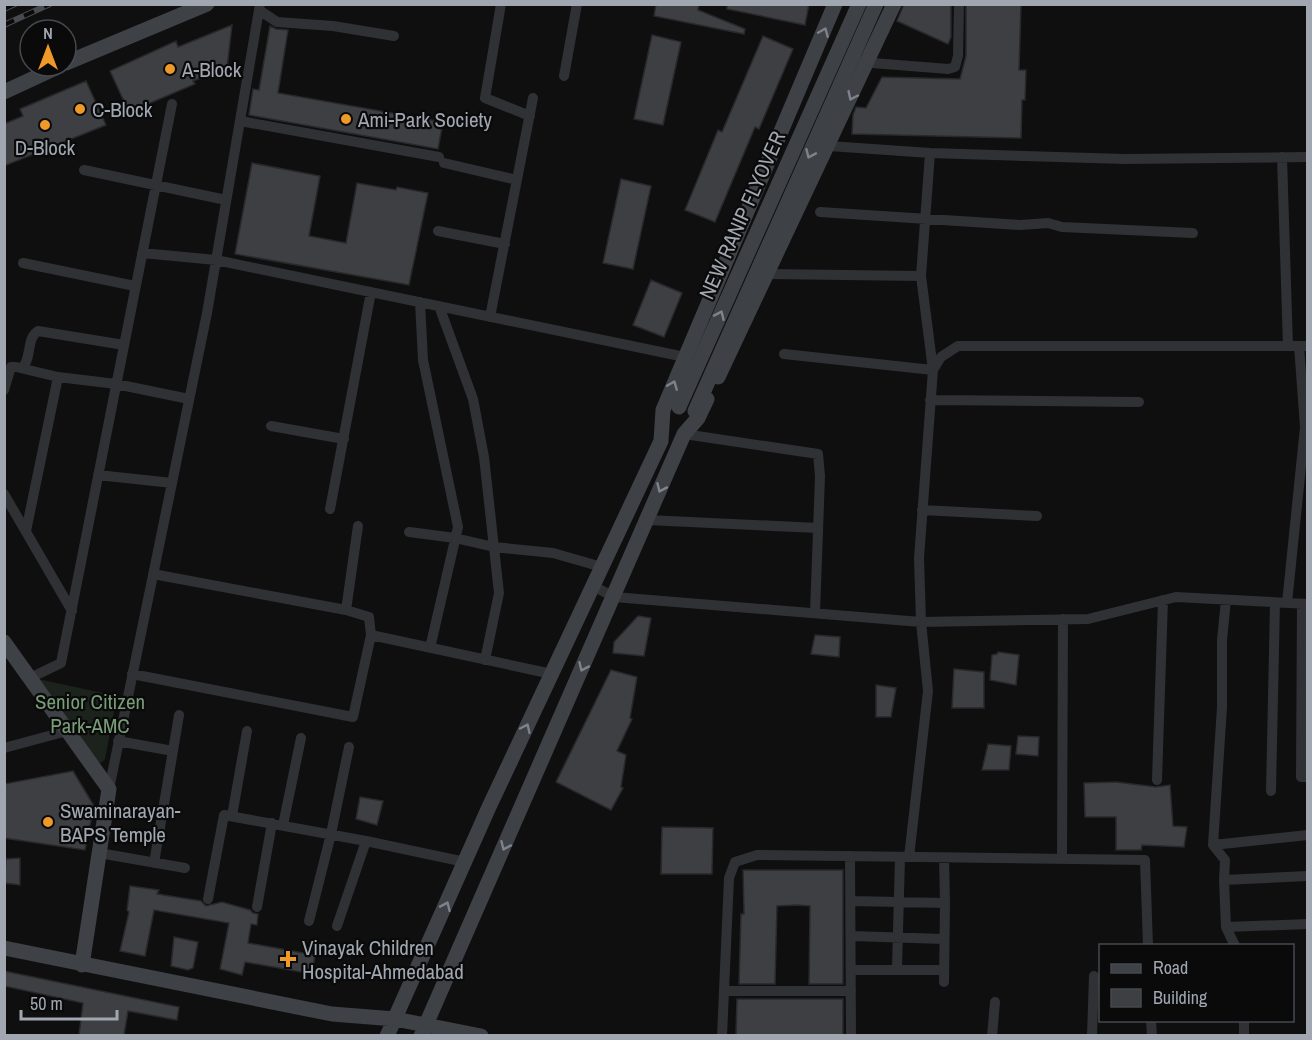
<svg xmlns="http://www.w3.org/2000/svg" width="1312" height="1040" font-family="'Archivo Narrow',sans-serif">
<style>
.green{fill:#1c231c}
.building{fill:#3e3f43;stroke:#29292c;stroke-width:1.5}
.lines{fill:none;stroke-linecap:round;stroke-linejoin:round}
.street{stroke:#303135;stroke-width:10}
.secondary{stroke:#3e4145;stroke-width:15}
.rail-casing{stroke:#474a4e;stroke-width:6}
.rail{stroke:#0a0a0b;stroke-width:4;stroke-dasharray:11;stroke-linecap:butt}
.secondary-bridge{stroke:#3e4145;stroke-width:15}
.oneway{stroke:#7e838b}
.poi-dot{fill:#ef9928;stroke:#0a0a0b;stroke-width:2}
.labels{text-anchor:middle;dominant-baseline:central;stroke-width:4.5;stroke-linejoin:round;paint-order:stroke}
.poi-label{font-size:21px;fill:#a0a7b1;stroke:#0a0a0b;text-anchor:start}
.street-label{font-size:21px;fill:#a0a7b1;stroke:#0a0a0b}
.park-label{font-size:21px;fill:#789d77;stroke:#0a0a0b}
</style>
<rect width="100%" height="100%" fill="#0f0f10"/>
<!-- green -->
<path class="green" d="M38,679L117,696L105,759L101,763L95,761Z"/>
<!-- building -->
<path class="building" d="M656,4H699L698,10L745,29L744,34L654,16Z
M727,4H809L805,25L727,9Z
M904,4H951V37L948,44L897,21Z
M966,4H1021L1019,70H1026L1025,100H1022L1021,138L852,134L853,115L856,107L866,108L882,77L960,79L966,56Z
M232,25L227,68L193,81L195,84L129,112L110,71L176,41L178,47Z
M270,26L276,29L288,30L278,93L443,122L438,149L249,115L253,89L259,90Z
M652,35L681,42L663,125L634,119Z
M763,36L793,49L759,129L755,127L715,222L685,210L718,130L722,132Z
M86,81L106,125L4,166V124L23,116L20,109Z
M252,163L320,176L309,236L346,243L357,183L396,190L397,187L428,193L409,285L235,254Z
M621,179L651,186L633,269L603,263Z
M651,280L682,293L664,337L633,325Z
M638,616L651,618L644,656L613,653L614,642Z
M815,635L840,637L839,657L811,654Z
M998,652L1019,655L1016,685L990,680L992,655L997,654Z
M954,669L984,672V708H952Z
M611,670L637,677L630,718L632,719L617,751L626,755L621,787L623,788L611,810L556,782Z
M876,685L896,688L891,717H876Z
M1018,736L1039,737L1038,756L1016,754Z
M988,744L1011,746L1009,770H982Z
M73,771L94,806L85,850L4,838V784Z
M1116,782L1156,787L1170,785L1173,826L1187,827L1184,847L1142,845L1141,850H1116V817H1085L1084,783Z
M360,797L383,801L377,825L356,819Z
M662,827L713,828L712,874H661Z
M20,858V885L4,883L6,859Z
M743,870H843V984H809L810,906L797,905L777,906L775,984H739L741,914H744Z
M130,886L159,890L157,894L201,901L206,906L222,902L250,910L253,913L258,914L257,925L251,924L248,943L315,955L312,974L245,962L242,975L220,969L229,923L154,910L145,956L120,951L129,912L127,910Z
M174,937L198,942L193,968L188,970L171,966Z
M4,971L179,1007L177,1020L128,1011L124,1035H79L83,1003L4,986Z
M737,999H843V1035H736Z"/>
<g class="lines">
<!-- street -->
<path class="street" d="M501,4L485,98L530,116
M259,10L277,22L333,26L394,36
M860,62L948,69L955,67L958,56L959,4
M564,76L577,4
M240,121L439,157
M829,146L930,153
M1282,157L1288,346
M444,163L517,180
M84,170L226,200
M820,212L1020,225L1048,223L1062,227L1193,233
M438,231L505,244
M142,253L216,260L685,357
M23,263L135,286
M767,274L921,276
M420,302L423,360L458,527L430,648
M439,306L473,399L484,457L499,593L485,660
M490,317L533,98
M784,354L933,370L921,276L930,153L1125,159L1308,157
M22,368C32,359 26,338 38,331L124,345
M4,390L10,370L11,367H16L58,377L116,384L189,399
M930,400L1139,402
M271,426L344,439
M684,434L818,454L820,476L815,613
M98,475L172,483
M4,494L72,611
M330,509L371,292
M922,510L1037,516
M647,520L818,528
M26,531L58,377
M409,532L455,538L494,547L553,553L602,567
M153,574L346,610L369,617L371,635
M593,586L614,597L921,622L1088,619L1176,597L1308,604
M1226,600L1222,640V707L1213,845L1225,860L1224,880L1226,927L1235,946
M1287,603L1305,427L1299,346
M1302,604L1301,777H1308
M346,610L358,526
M132,674L353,717L371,635L552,674
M30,678L61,663L172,104
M118,741L173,751
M4,748L67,731
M1157,780L1163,600
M109,789L207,313L260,4
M1271,791L1275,602
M232,816L247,731
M283,825L301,738
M1213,845L1308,835
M99,853L185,868
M850,856L851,1036
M909,857L928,691L921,622L919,558L933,370L941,357L958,346H1308
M1062,859L1063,619
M154,863L179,715
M1224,880L1308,876
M208,899L224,815L366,841
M851,901L945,903L944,858
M257,907L272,823
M309,921L331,834L349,747
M337,926L366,841L465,862
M1226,927L1308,924
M851,936L944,939
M897,968L900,857
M851,970H944
M944,982L945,903
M724,991H851
M1151,1020L1152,1036
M1244,1020V1036
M722,1036L729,878L735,862L757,855L1145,860L1148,946
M992,1036L995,1002
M1092,1036L1094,976"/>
<!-- secondary -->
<path class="secondary" d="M66,63L207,4
M4,92L60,66
M718,377L894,4
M4,642L109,789L82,965
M4,948L332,1014L395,1019L481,1036
M387,1036L489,807L661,441L663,410L835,4
M421,1036L684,434L698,418L707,399"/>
<!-- rail casing -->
<g class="rail-casing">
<path id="rail" d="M4,9L15,4
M4,25L50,4"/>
</g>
<!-- rail -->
<use href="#rail" class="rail"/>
<!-- secondary-bridge -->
<path class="secondary-bridge" d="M679,407L859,4
M695,411L876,4"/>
</g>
<!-- one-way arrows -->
<defs><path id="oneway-chevron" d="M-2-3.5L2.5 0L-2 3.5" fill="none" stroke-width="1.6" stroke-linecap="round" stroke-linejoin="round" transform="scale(1.5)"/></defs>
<g class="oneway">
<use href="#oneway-chevron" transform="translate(824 32) rotate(-67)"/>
<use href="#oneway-chevron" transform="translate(852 96) rotate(115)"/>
<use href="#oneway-chevron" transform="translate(810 154) rotate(114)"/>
<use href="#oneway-chevron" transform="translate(720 315) rotate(-66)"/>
<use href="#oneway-chevron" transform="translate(673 385) rotate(-68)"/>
<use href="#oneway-chevron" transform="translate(661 488) rotate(114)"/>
<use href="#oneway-chevron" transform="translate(583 667) rotate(114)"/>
<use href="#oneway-chevron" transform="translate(526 728) rotate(-65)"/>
<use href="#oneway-chevron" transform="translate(505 846) rotate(114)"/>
<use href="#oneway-chevron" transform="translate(446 906) rotate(-66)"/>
</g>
<!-- markers -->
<g class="poi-dot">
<circle cx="170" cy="69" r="6"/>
<circle cx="80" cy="109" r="6"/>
<circle cx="346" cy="119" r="6"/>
<circle cx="45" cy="125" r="6"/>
<circle cx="48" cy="822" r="6"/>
<path d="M285 950h6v6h6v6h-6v6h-6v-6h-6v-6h6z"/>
</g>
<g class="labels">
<!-- poi labels -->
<g class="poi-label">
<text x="182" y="69">A-Block</text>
<text x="92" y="109">C-Block</text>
<text x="358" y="119">Ami-Park Society</text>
<text x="45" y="147" text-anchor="middle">D-Block</text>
<text x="60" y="810">Swaminarayan-<tspan x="60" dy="24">BAPS Temple</tspan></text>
<text x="302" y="947">Vinayak Children<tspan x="302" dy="24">Hospital-Ahmedabad</tspan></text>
</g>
<!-- street labels -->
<g class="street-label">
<text transform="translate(742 215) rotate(-66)">NEW RANIP FLYOVER</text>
</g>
<!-- park labels -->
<g class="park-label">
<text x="90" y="701">Senior Citizen<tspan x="90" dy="24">Park-AMC</tspan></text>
</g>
</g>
<!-- border -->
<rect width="1312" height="1040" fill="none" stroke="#a0a7b1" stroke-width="12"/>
<!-- legend -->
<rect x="1099" y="944" width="195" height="78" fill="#0a0a0b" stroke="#46494d" stroke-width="1.5"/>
<rect x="1111" y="964" width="30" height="9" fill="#3e4145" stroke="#46494d" stroke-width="1.5"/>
<text x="1153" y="974" font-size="18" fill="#a0a7b1">Road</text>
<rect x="1111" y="989" width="30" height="18" fill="#3e3f43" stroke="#46494d" stroke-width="1.5"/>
<text x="1153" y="1004" font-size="18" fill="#a0a7b1">Building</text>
<!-- north arrow -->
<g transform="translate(48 48)"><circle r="28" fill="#0a0a0b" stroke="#46494d" stroke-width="1.5"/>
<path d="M0-4.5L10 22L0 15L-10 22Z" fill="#ef9928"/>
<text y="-9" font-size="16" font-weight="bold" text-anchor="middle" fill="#a0a7b1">N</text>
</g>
<!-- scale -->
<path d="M21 1010v9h96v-9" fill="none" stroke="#a0a7b1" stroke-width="3"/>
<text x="30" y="1010" font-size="18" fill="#a0a7b1" stroke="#0a0a0b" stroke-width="4.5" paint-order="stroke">50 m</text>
</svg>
